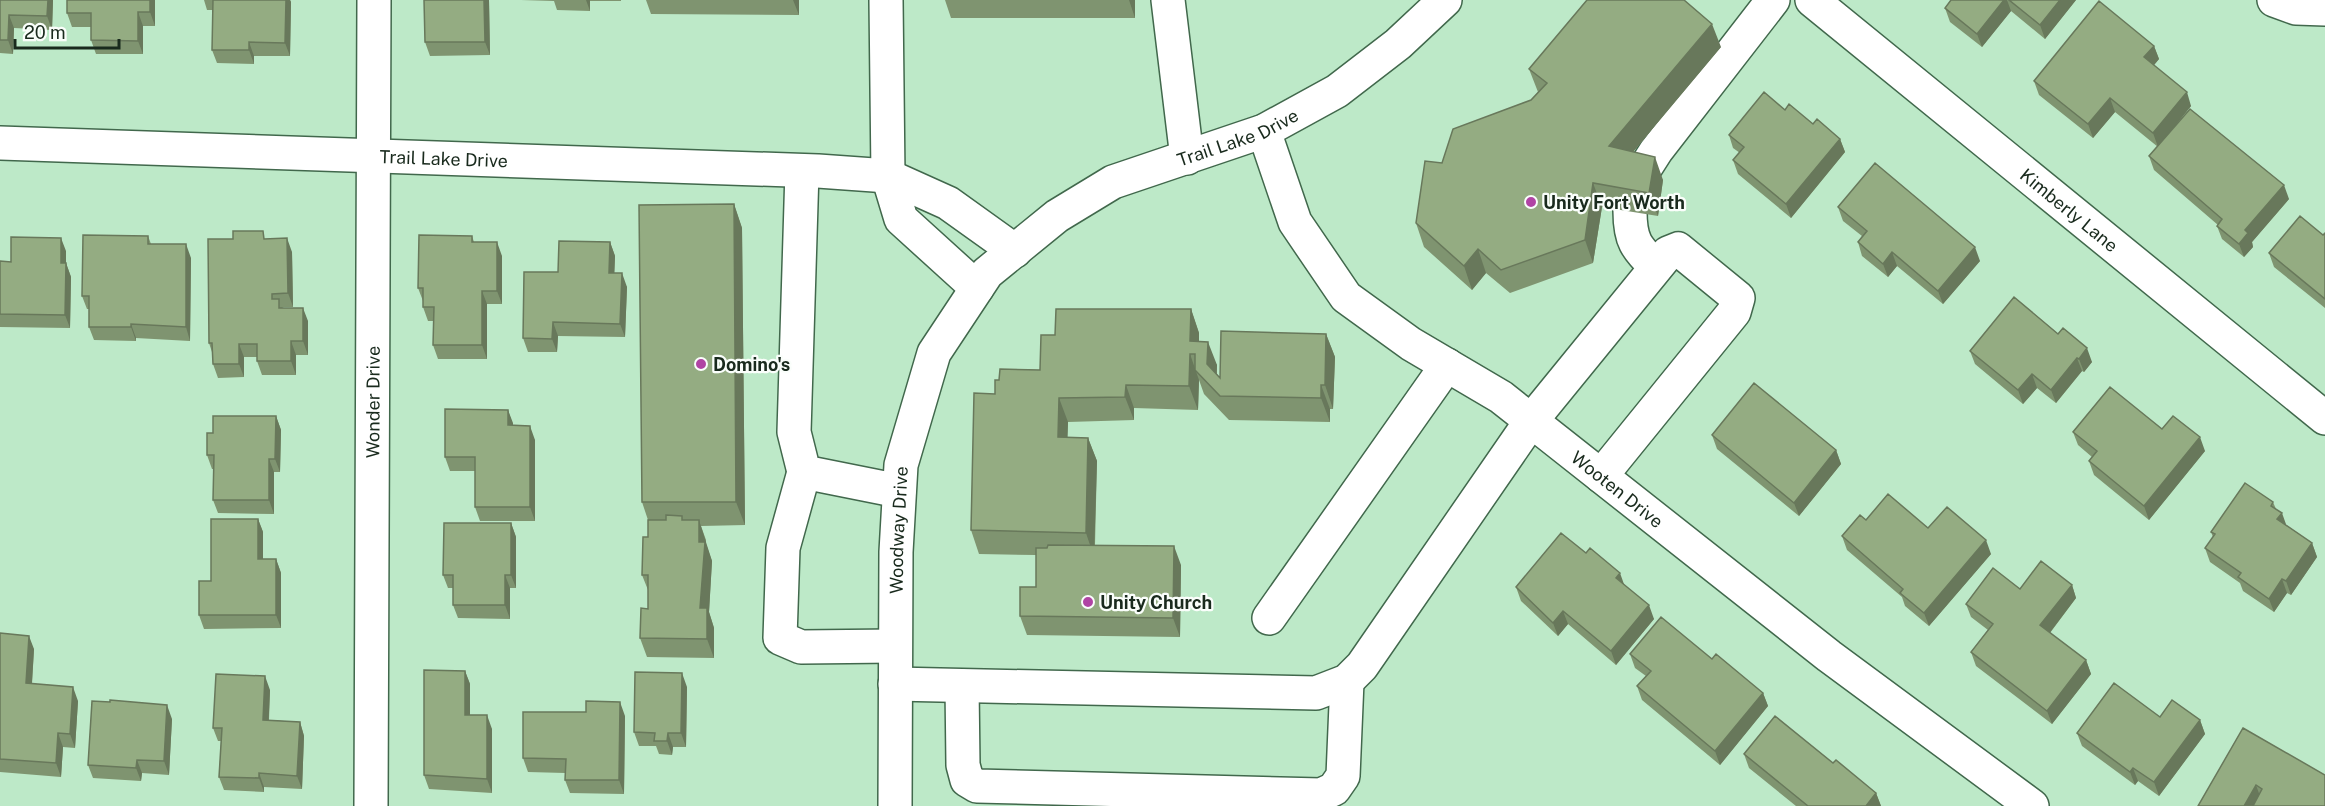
<svg xmlns="http://www.w3.org/2000/svg" width="2325" height="806" font-family="'Public Sans',sans-serif">
<style>
.lines{fill:none;stroke-linecap:round;stroke-linejoin:round}
.minor-casing{stroke:#41684c;stroke-width:36}
.minor{stroke:#fff;stroke-width:33}
.wall{fill:#7f9470}
.shaded-wall{fill:#68785b}
.building{fill:#94ac82;stroke:#68785b;stroke-width:1.5}
.poi-dot{fill:#b044a4;stroke:#fafefb;stroke-width:2}
.labels{text-anchor:middle;dominant-baseline:central;stroke-width:4.5;stroke-linejoin:round;paint-order:stroke}
.street-label{font-size:18px;fill:#192a1d;stroke:#fafefb}
.poi-label{font-size:18px;font-weight:bold;fill:#192a1d;stroke:#fafefb;text-anchor:start}
</style>
<rect width="100%" height="100%" fill="#bde9c8"/>
<g class="lines">
<!-- minor casing -->
<g class="minor-casing">
<g id="minor">
<path d="M886,0L888,176L901,219L977,288"/>
<path d="M1168,0L1187,158"/>
<path id="s1" d="M1812,0L2325,418"/>
<path d="M2274,0L2296,8L2325,9"/>
<path id="s2" d="M1264,131L1295,222L1346,297L1411,344L1501,397L1829,656L2032,806"/>
<path id="s3" d="M0,143L818,171L888,176L948,203L1015,251"/>
<path d="M802,171L794,432L804,472L899,491"/>
<path d="M1640,176L1656,151L1773,0"/>
<path d="M1630,211C1630,241 1636,247 1656,267"/>
<path d="M804,472L783,548L780,638L801,647L895,646"/>
<path d="M1269,618L1447,365"/>
<path d="M895,684L1316,693L1347,681L1362,666L1531,421L1668,253L1678,249L1738,298L1734,312L1601,476"/>
<path d="M962,686L963,765L967,780L977,786L1321,795L1334,789L1343,776L1347,681"/>
<path id="s4" d="M371,806L374,0"/>
<path id="s5" d="M895,806L896,552L901,465L934,353L987,273L1057,216L1113,182L1264,131L1337,91L1398,44L1445,0"/>
</g>
</g>
<!-- minor -->
<use href="#minor" class="minor"/>
</g>
<!-- wall -->
<path class="wall" d="M0,0H53L52,30L14,28L13,54L0,53Z
M155,0V26H143V54H96L91,40V27H72L67,13Z
M204,0H290L291,2L290,56H254V64L217,63L212,50L213,10H207Z
M489,0L490,55L430,56L425,42Z
M521,0H621V1H590V11L557,10L554,1Z
M646,0H799V15L651,14Z
M945,0H1135V18H951Z
M1951,0H2076L2045,39L2011,11L1982,47L1950,22L1945,8Z
M2154,46L2159,59L2154,65L2191,106L2163,141L2289,199L2252,242L2253,247L2244,257L2222,239L2217,226L2218,225L2154,170L2149,156L2158,147L2115,112L2093,138L2039,95L2034,81Z
M1721,47L1633,152L1663,180L1658,216L1602,207L1593,263L1510,293L1486,273L1472,290L1424,247L1416,223L1442,163L1531,100L1538,92L1529,69Z
M1785,110L1840,139L1845,152L1791,218L1738,174L1733,160L1740,153L1733,148L1729,135Z
M734,204L742,228L745,525L701,526L706,540V544L712,561L709,612L714,628V658L647,657L640,638L648,609V590L642,575L648,537V520L642,502Z
M1838,207L1980,261L1943,304L1897,266L1888,277L1862,256L1858,242L1862,236L1843,221Z
M2325,233V308L2274,267L2269,253L2323,235Z
M148,236L151,244L191,258L190,341L136,338V341L94,340L89,327V309H87L82,296Z
M472,236L474,242L502,256V304H487V359H438L433,345L434,321H428L423,307V301L418,288Z
M266,239L292,252L293,307H282L308,321V355H296V375H262L257,361V357H244V377L218,378L213,364L212,352L209,343Z
M610,242L615,256L614,273L627,287L625,337L558,336L557,352H528L523,338L558,272Z
M66,251V263L71,277L70,328L0,327V261L11,262Z
M2014,297L2092,362L2084,372L2082,371L2056,403L2037,388L2023,404L1975,364L1970,351Z
M1191,309L1199,333V341L1217,365V374L1220,378L1326,334L1335,357L1333,409H1330V422L1229,420L1204,394L1199,380L1198,410L1134,408V420L1068,422L1067,437L1088,438L1097,461L1095,545L1181,565L1180,637L1027,635L1020,616L1036,587V555L979,554L971,530L995,394L999,380L1040,370L1055,335Z
M508,410L513,426L535,440V521H480L475,507V471H450L445,457Z
M276,416L281,430L280,472H274V514L218,513L213,500V469H212L207,455L213,433Z
M2162,429L2205,451L2149,520L2094,475L2089,461L2092,457L2078,445L2073,432Z
M1712,435L1836,450L1841,464L1799,516L1717,449Z
M2273,502L2276,509L2286,525L2312,543L2317,557L2291,595L2287,593L2274,612L2243,591L2240,583L2210,562L2205,548L2213,537L2211,532Z
M258,519L263,532V559H276L281,573V628L204,629L199,615L211,581Z
M1866,520L1928,528L1991,554L1929,626L1905,606L1902,597L1847,550L1842,536Z
M511,523L516,537V588H510V619L458,618L453,605V588H448L443,575Z
M1624,585L1654,619L1616,665L1568,624L1558,636L1521,601L1516,587Z
M2072,585L2076,598L2050,633L2086,660L2091,674L2052,724L1976,666L1971,652L1988,630L1971,617L1966,604L2020,589Z
M0,633L34,649L32,684L78,701L75,748L63,747L61,777L0,772Z
M1630,654L1712,659L1763,693L1768,706L1720,765L1642,700L1637,686L1646,676L1635,668Z
M465,671L470,684V715L492,729V793L429,789L424,775Z
M687,687L686,747H673L672,755L659,754L656,746H639L634,732Z
M270,690L269,720L300,722L304,736L302,789L264,787V792L224,790L219,777L221,741H218L213,728Z
M625,716L624,794L570,793L565,780V773L528,772L523,758Z
M2160,717L2200,720L2205,734L2159,796L2138,781L2135,785L2082,746L2077,733Z
M172,719L169,775L142,773L141,781L93,778L88,765Z
M2243,728L2325,806H2198Z
M1744,754L1833,763L1876,793L1881,806H1796L1749,768Z"/>
<!-- shaded-wall -->
<path class="shaded-wall" d="M48,0H53L52,30L47,16Z
M150,0H155V26L150,12Z
M286,0H290L291,2L290,56L285,43Z
M484,0H489L490,55L485,42Z
M586,0H590V11Z
M793,0H799V15Z
M1129,0H1135V18Z
M2004,0H2007L2011,11L1982,47L1977,34Z
M2060,0H2076L2045,39L2040,25Z
M138,12L143,26V54L138,41Z
M9,15L14,28L13,54L8,40Z
M1712,24L1721,47L1618,170L1609,146Z
M249,42L254,56V64L249,50Z
M2154,46L2159,59L2149,71L2144,57Z
M2187,92L2191,106L2158,147L2153,133Z
M2110,98L2115,112L2093,138L2088,124Z
M1840,139L1845,152L1791,218L1786,204Z
M1655,157L1663,180L1658,216L1649,193Z
M1593,183L1602,207L1593,263L1585,240Z
M2284,185L2289,199L2252,242L2253,247L2244,257L2239,244L2245,230Z
M734,204L742,228L745,525L736,502Z
M61,238L66,251V276L61,263Z
M287,238L292,252L293,307L288,293Z
M497,242L502,256V304L497,291Z
M610,242L615,256L614,287L609,273Z
M186,244L191,258L190,341L186,327Z
M1975,247L1980,261L1943,304L1938,291Z
M1478,249L1486,273L1472,290L1464,266Z
M1892,252L1897,266L1888,277L1883,264Z
M66,263L71,277L70,328L65,315Z
M622,273L627,287L625,337L620,324Z
M482,291L487,304V359L482,345Z
M303,308L308,321V355L303,341Z
M1191,309L1199,333V365L1190,341Z
M553,322L558,336L557,352L552,339Z
M131,324L136,338V341L131,327Z
M1326,334L1335,357L1333,409L1325,385Z
M291,341L296,355V375L291,361Z
M1208,342L1217,365L1216,388L1207,364Z
M239,344L244,357V377L239,364Z
M2087,348L2092,362L2084,372L2079,359Z
M1190,354L1199,380L1198,410L1189,386Z
M2077,358L2082,371L2056,403L2051,390Z
M2032,374L2037,388L2023,404L2018,390Z
M1126,385L1134,408V420L1125,397Z
M1321,385L1330,409V422L1321,398Z
M1059,398L1068,422L1067,461L1058,437Z
M508,410L513,423V439L508,425Z
M276,416L281,430L280,472L275,459Z
M530,426L535,440V521L530,507Z
M2200,437L2205,451L2149,520L2144,506Z
M1088,438L1097,461L1094,557L1086,533Z
M1836,450L1841,464L1799,516L1794,503Z
M269,459L274,472V514L269,500Z
M2282,513L2287,527L2277,519Z
M258,519L263,532V573L258,559Z
M699,520L712,561L709,612L714,628V658L707,639L700,608Z
M511,523L516,537V588L511,575Z
M1986,540L1991,554L1929,626L1924,613Z
M2312,543L2317,557L2291,595L2286,581Z
M1174,546L1181,565L1180,637L1173,618Z
M276,559L281,573V628L276,615Z
M1620,573L1625,587L1616,578Z
M505,575L510,588V619L505,605Z
M2282,579L2287,593L2274,612L2269,599Z
M2072,585L2076,598L2045,639L2040,625Z
M1649,605L1654,619L1616,665L1611,651Z
M1563,611L1568,624L1558,636L1553,623Z
M29,636L34,649L31,697L26,683Z
M2086,660L2091,674L2052,724L2047,711Z
M465,671L470,684V729L465,715Z
M682,673L687,687L686,747L681,733Z
M265,676L270,690L268,734L263,720Z
M73,687L78,701L75,748L70,734Z
M1763,693L1768,706L1720,765L1715,751Z
M620,702L625,716L624,794L619,780Z
M167,705L172,719L169,775L164,761Z
M487,715L492,729V793L487,779Z
M2200,720L2205,734L2159,796L2154,782Z
M300,722L304,736L302,789L297,776Z
M58,733L63,747L61,777L56,763Z
M668,733L673,747L672,755L667,741Z
M137,760L142,773L141,781L136,768Z
M2133,768L2138,781L2135,785L2130,772Z
M259,773L264,787V792L259,778Z
M2256,785L2261,799L2257,806H2244Z
M1876,793L1881,806H1866Z"/>
<!-- building -->
<path class="building" d="M0,0H48L47,16L9,15L8,40H0Z
M67,0H150V12H138V41L91,40V13H67Z
M213,0H286L285,43L249,42V50H212Z
M424,0H484L485,42H425Z
M1587,0H1684L1712,24L1609,146L1655,157L1649,193L1593,183L1585,240L1501,270L1478,249L1464,266L1416,223L1425,161L1442,163L1453,129L1531,100L1547,83L1529,69Z
M1951,0H2004L1977,34L1945,8Z
M2009,0H2060L2040,25Z
M2099,1L2154,46L2144,57L2187,92L2153,133L2110,98L2088,124L2034,81Z
M1764,92L1785,110L1789,104L1813,124L1817,119L1840,139L1786,204L1733,160L1744,147L1729,135Z
M2190,109L2284,185L2245,230L2248,233L2239,244L2217,226L2222,219L2149,156Z
M1875,163L1975,247L1938,291L1892,252L1883,264L1858,242L1867,231L1838,207Z
M734,204L736,502H642L639,205Z
M2300,216L2323,235L2325,233V299L2269,253Z
M233,231H263L264,239L287,238L288,293L272,294V299H279V308H303V341H291V361H257V344H239V364H213L212,343H209L208,239H233Z
M83,235L148,236V244H186V327L131,324V327H89V296H82Z
M419,235L472,236V242H497V291H482V345H433L434,307H423V288H418Z
M11,237L61,238V263H66L65,315L0,314V261L11,262Z
M559,241L610,242L609,273H622L620,324L553,322L552,339L523,338L524,272H558Z
M2014,297L2058,334L2063,328L2087,348L2079,359L2077,358L2051,390L2032,374L2018,390L1970,351Z
M1056,309H1191L1190,341L1208,342L1207,364L1220,378L1221,331L1326,334L1325,385H1321V398L1220,396L1195,370V354H1190L1189,386L1126,385L1125,397L1059,398L1058,437L1088,438L1086,533L971,530L974,393L995,394V380H999L1000,369L1040,370L1041,335H1055Z
M1754,383L1836,450L1794,503L1712,435Z
M2110,387L2162,429L2173,416L2200,437L2144,506L2089,461L2097,451L2073,432Z
M445,409L508,410V425L530,426V507H475V457H445Z
M213,416H276L275,459H269V500H213L214,455H207V433H213Z
M2245,483L2273,502L2271,506L2282,513L2277,519L2312,543L2286,581L2282,579L2269,599L2238,577L2241,573L2205,548L2215,534L2211,532Z
M1888,494L1928,528L1947,507L1986,540L1924,613L1900,593L1903,589L1842,536L1860,515L1866,520Z
M666,515L682,516V520H699V542H705L700,608H707V639L640,638L641,608L648,609V575H642L643,537H648V520H666Z
M211,519H258V559H276V615H199V581H211Z
M444,523H511V575H505V605H453V575H443Z
M1561,533L1586,553L1590,548L1620,573L1616,578L1649,605L1611,651L1563,611L1553,623L1516,587Z
M1048,545L1174,546L1173,618L1020,616V587H1036V548H1047Z
M2041,561L2072,585L2040,625L2086,660L2047,711L1971,652L1993,624L1966,604L1993,568L2020,589Z
M1661,617L1712,659L1716,654L1763,693L1715,751L1637,686L1651,671L1630,654Z
M0,633L29,636L26,683L73,687L70,734L58,733L56,763L0,759Z
M424,670L465,671V715H487V779L424,775Z
M635,672L682,673L681,733H668L667,741H654L655,733L634,732Z
M216,674L265,676L263,720L300,722L297,776L259,773V778L219,777L222,728H213Z
M2114,683L2160,717L2172,700L2200,720L2154,782L2133,768L2130,772L2077,733Z
M110,700L167,705L164,761L137,760L136,768L88,765L92,701L110,702Z
M586,701L620,702L619,780H565L566,759L523,758V712H586Z
M1775,716L1833,763L1836,760L1876,793L1866,806H1808L1744,754Z
M2243,728L2325,775V806H2253L2262,789L2256,785L2244,806H2198Z"/>
<!-- markers -->
<g class="poi-dot">
<circle cx="1531" cy="202" r="6"/>
<circle cx="701" cy="364" r="6"/>
<circle cx="1088" cy="602" r="6"/>
</g>
<g class="labels">
<!-- street labels -->
<g class="street-label">
<text stroke="none"><textPath href="#s5" startOffset="842">Trail Lake Drive</textPath></text>
<text stroke="none"><textPath href="#s3" startOffset="444">Trail Lake Drive</textPath></text>
<text stroke="none"><textPath href="#s1" startOffset="332">Kimberly Lane</textPath></text>
<text stroke="none"><textPath href="#s4" startOffset="404">Wonder Drive</textPath></text>
<text stroke="none"><textPath href="#s2" startOffset="520">Wooten Drive</textPath></text>
<text stroke="none"><textPath href="#s5" startOffset="276">Woodway Drive</textPath></text>
</g>
<!-- poi labels -->
<g class="poi-label">
<text x="1543" y="202">Unity Fort Worth</text>
<text x="713" y="364">Domino's</text>
<text x="1100" y="602">Unity Church</text>
</g>
</g>
<!-- scale -->
<path d="M15 39v9h104v-9" fill="none" stroke="#192a1d" stroke-width="3"/>
<text x="24" y="39" font-size="18" fill="#192a1d" stroke="#fafefb" stroke-width="4.5" paint-order="stroke">20 m</text>
</svg>
